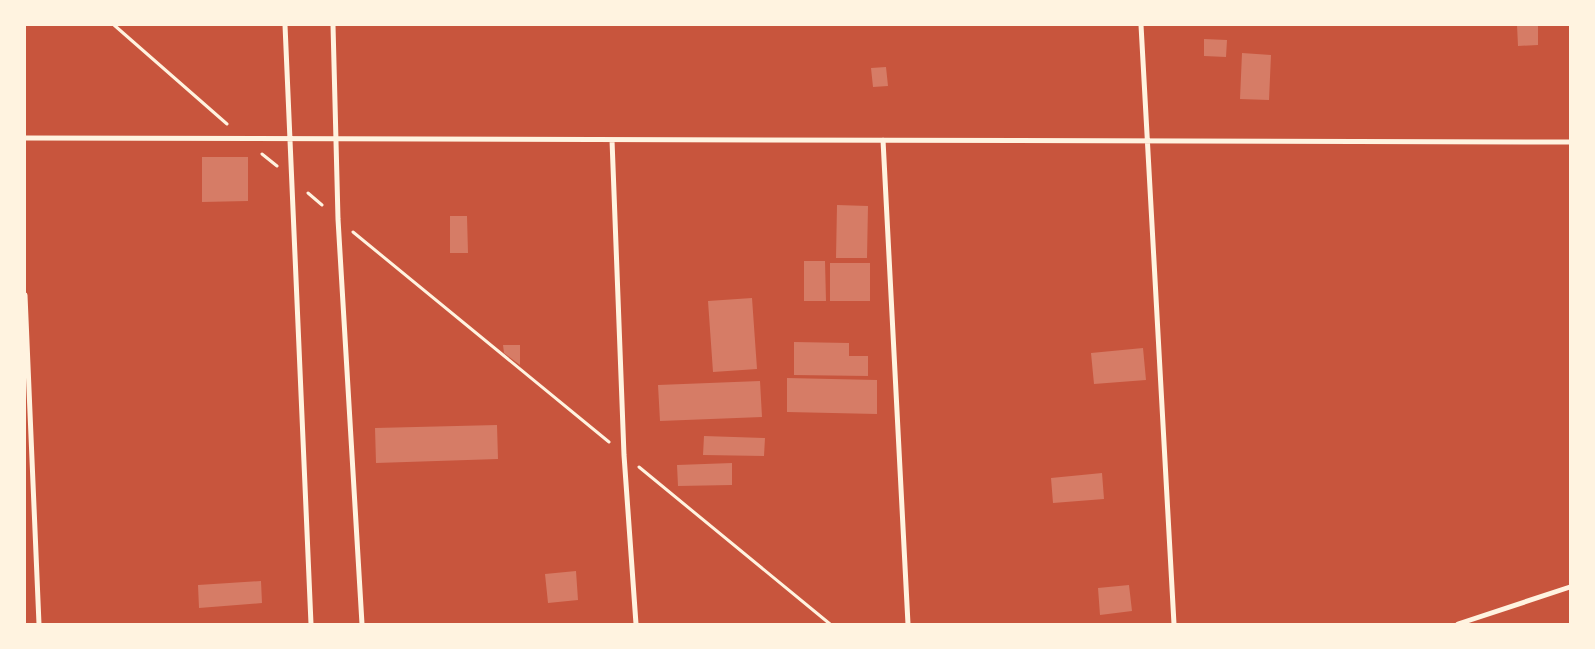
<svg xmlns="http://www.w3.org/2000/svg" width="1595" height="649" font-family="'PT Sans Narrow',sans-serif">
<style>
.building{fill:#d67c66}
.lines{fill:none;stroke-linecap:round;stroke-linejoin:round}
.path{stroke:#fff3e0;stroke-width:3}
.minor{stroke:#fff3e0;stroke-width:5}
</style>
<rect width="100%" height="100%" fill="#c8553d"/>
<!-- building -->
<path class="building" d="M1517,25H1538V45L1518,46Z
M1204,39L1227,40L1226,57L1204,56Z
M1242,53L1271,55L1269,100L1240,99Z
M886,67L888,86L873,87L871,68Z
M202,157H248V201L202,202Z
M837,205L868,206L867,258H836Z
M450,216H467L468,253H450Z
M804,261H825L826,301H804Z
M830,263H870V301H830Z
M752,298L757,369L713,372L708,301Z
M794,342L849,343V356H868V376L794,375Z
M503,345H520V365L504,353Z
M1143,348L1146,380L1094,384L1091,353Z
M787,378L877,380V414L787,412Z
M760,381L762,417L660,421L658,385Z
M497,425L498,459L376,463L375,428Z
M704,436L765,438L764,456L703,455Z
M732,463V485L678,486L677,465Z
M1102,473L1104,499L1053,503L1051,478Z
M576,571L578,600L548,603L545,574Z
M261,581L262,603L199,608L198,585Z
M1129,585L1132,611L1100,615L1098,588Z"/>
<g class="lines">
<!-- path -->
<path class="path" d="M114,25L227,124
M262,154L277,166
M308,193L322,205
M353,232L609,442
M639,467L830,624"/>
<!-- minor -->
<path class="minor" d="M285,25L311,624
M333,25L338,219L362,624
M1141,25L1174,624
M25,138L1570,142
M612,140L624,455L636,624
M883,140L908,624
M25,295L39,624
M1458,624L1570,587"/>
</g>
<!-- border -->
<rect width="1595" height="649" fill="none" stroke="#fff3e0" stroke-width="52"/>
</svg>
